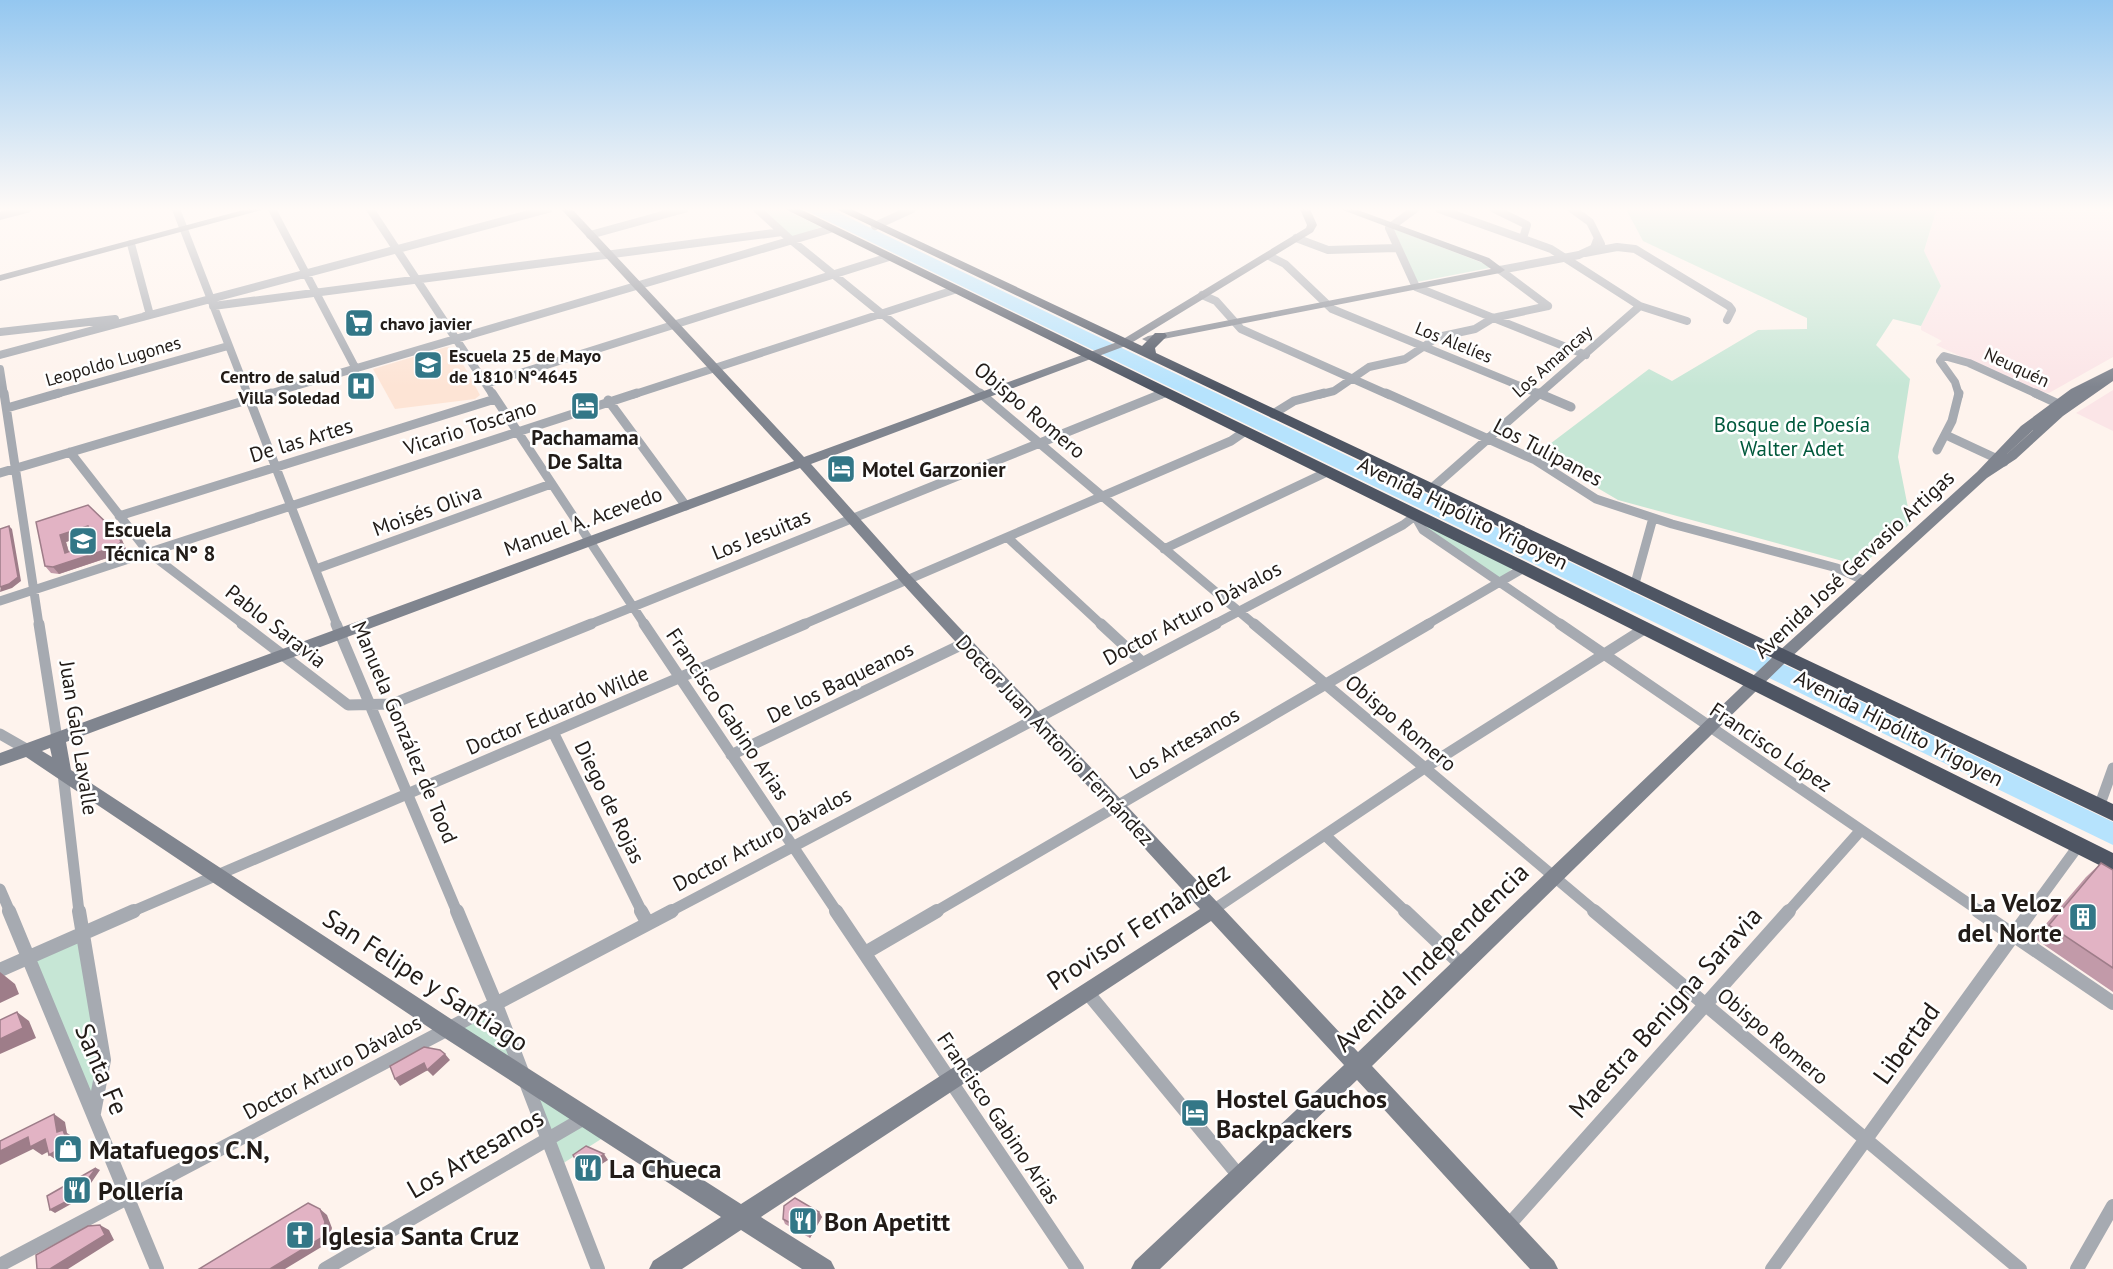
<svg xmlns="http://www.w3.org/2000/svg" width="2113" height="1269" font-family="'PT Sans',sans-serif">
<style>
.built{fill:#fde4d5}
.industrial{fill:#fbe5e7}
.green{fill:#c6e6d5}
.water{fill:#b6e3fd}
.lines{fill:none;stroke-linecap:round;stroke-linejoin:round}
.street-far3{stroke:#a6aab1;stroke-width:8}
.street-far2{stroke:#a6aab1;stroke-width:9}
.street-far1{stroke:#a6aab1;stroke-width:11}
.street{stroke:#a6aab1;stroke-width:14}
.secondary{fill:#80858f;fill-rule:evenodd}
.highway{fill:#4e5563;fill-rule:evenodd}
.wall{fill:#c29aa9;fill-rule:evenodd}
.shaded-wall{fill:#9e7d89}
.building{fill:#e2b3c4;stroke:#9e7d89;stroke-width:1.5;fill-rule:evenodd}
.labels{text-anchor:middle;dominant-baseline:central;stroke-width:5;stroke-linejoin:round;paint-order:stroke}
.far-poi-label{font-size:18px;font-weight:bold;fill:#221c18;stroke:#fff;text-anchor:start}
.far-street-label{font-size:18px;fill:#221c18;stroke:#fff}
.street-label{font-size:21px;fill:#221c18;stroke:#fff}
.park-label{font-size:21px;fill:#01593c;stroke:#fff}
.poi-label{font-size:21px;font-weight:bold;fill:#221c18;stroke:#fff;text-anchor:start}
.near-poi-label{font-size:26px;font-weight:bold;fill:#221c18;stroke:#fff;text-anchor:start}
.near-street-label{font-size:26px;fill:#221c18;stroke:#fff}
</style>
<rect width="100%" height="100%" fill="#fef3ed"/>
<!-- built -->
<path class="built" d="M446,347L454,348L480,395L475,399L395,409L373,369Z"/>
<!-- industrial -->
<path class="industrial" d="M1942,209H2113V357L2049,393L2038,392L1936,345L1942,341L1921,330V326L1941,286L1924,252L1936,211Z
M2113,390V431L2076,413Z"/>
<!-- green -->
<path class="green" d="M761,209H783L821,227L792,238Z
M1626,209H1943L1936,211L1924,251L1941,286L1921,326L1893,319L1876,345L1910,379L1898,457L1911,523L1861,566L1618,500L1538,453L1649,369L1672,381L1758,330L1807,329V318L1643,241Z
M1394,229L1488,265L1489,268L1417,282Z
M1422,523L1514,567L1505,575L1498,578L1428,531Z
M81,936L103,1060L95,1107L32,957Z
M494,1005L518,1070L452,1028Z
M530,1083L609,1134L562,1164Z"/>
<!-- water -->
<path class="water" d="M803,209H831L2113,822V845Z"/>
<g class="lines">
<!-- street-far3 -->
<path class="street-far3" d="M176,209L248,395
M272,209L356,369
M370,209L493,395
M757,209L791,240L982,395
M1415,209L1389,228L1416,287L1586,355
M1439,209L1551,249L1640,306L1687,321
M1494,209L1527,225L1523,238
M1572,209L1590,222L1601,244
M0,216L27,209
M875,226L912,209
M590,235L684,209
M1296,238L1328,250L1396,248
M131,244L150,315L145,316
M1585,253L1617,247L1635,249L1729,306L1732,310L1727,320
M1269,256L1285,264L1332,309L1542,395
M1500,270L1579,255L1594,248L1597,240
M1500,270L1548,306
M1202,295L1216,301L1241,329L1389,395
M213,306L782,232
M0,332L115,319
M0,355L548,209
M0,369L4,395
M486,384L889,257
M53,395L228,346
M265,395L830,229
M632,395L954,290
M1160,395L1165,393
M1318,395L1334,391L1369,367L1405,359L1438,337L1475,329L1493,318L1548,306
M1538,395L1640,306
M1959,395L1955,382L1940,361L1944,356L1969,363L2039,395"/>
<!-- street-far2 -->
<path class="street-far2" d="M4,393L39,625
M247,393L337,625
M492,393L645,625
M980,393L1255,625
M1386,393L1535,460L1596,499L1672,524L1837,568L1865,581
M1538,393L1571,407
M2035,393L2065,407
M608,400L686,506
M7,408L59,393
M1273,414L1294,401L1324,393
M1948,436L2004,462
M1937,450L1952,421L1959,393
M70,452L148,552L244,625
M0,473L271,393
M1431,489L1540,393
M119,516L495,399
M1008,538L1102,625
M1164,549L1325,473
M316,569L551,484
M1634,587L1653,518
M0,601L637,393
M588,625L1164,393
M802,625L1231,441L1244,432
M1213,625L1403,525L1415,516L1423,530L1562,625
M1426,625L1524,568"/>
<!-- street-far1 -->
<path class="street-far1" d="M39,624L57,739
M242,624L348,705L392,704L591,624
M336,624L457,912
M644,624L837,912
M1101,624L1141,661
M1254,624L1596,912
M1560,624L1981,912
M553,732L642,912
M0,734L28,750
M731,755L965,643
M63,773L79,912
M2099,807L2113,768
M1325,835L1406,912
M0,889L10,912
M1213,910L1423,769L1644,629
M131,912L805,624
M669,912L1216,624
M935,912L1429,624
M1788,912L1861,830
M2030,912L2079,845"/>
<!-- street -->
<path class="street" d="M9,911L157,1269
M79,911L104,1060L94,1113
M457,911L495,1002L598,1269
M641,911L647,922
M836,911L1077,1269
M1405,911L1463,966
M1594,911L2020,1269
M1978,911L2113,1003
M865,953L937,911
M0,970L134,911
M1087,992L1240,1177
M1507,1227L1789,911
M0,1265L672,911
M325,1269L586,1117
M1772,1269L2031,911
M2077,1269L2113,1206"/>
<!-- secondary -->
<path class="secondary" d="M247,209H265L0,281V275Z
M561,209H572L804,457L1120,341L1306,228L1307,225L1300,209H1310L1317,225L1313,232L1128,345L811,464L911,576L1358,1052L1778,652L1977,472L2021,426L2071,389L2113,368V381L2063,416L2016,459L1987,478L1788,660L1372,1066L1554,1261L1558,1269H1530L1357,1080L1160,1269H1131L1135,1261L1344,1065L1211,921L761,1217L831,1261L835,1269H802L741,1230L682,1269H649L653,1261L721,1217L440,1035L26,757L0,766V753L794,461ZM2052,413L2008,453L2007,454ZM800,468L901,582L1200,909L741,1204L454,1021L71,770L66,742ZM50,748L52,757L42,751Z
M1340,209H1355L1489,258L1505,270L1500,273L1148,342L1142,339L1148,336L1491,269L1481,262Z"/>
<!-- highway -->
<path class="highway" d="M785,209H800L1530,564L2113,853V872L1518,572Z
M836,209H851L1142,346L1155,333H1165L1167,336L1155,348L1156,353L2113,804V821Z"/>
</g>
<!-- wall -->
<path class="wall" d="M36,522L117,533L122,540L126,549L122,553L59,574L51,573L45,566ZM91,533L95,542L69,552L66,542Z
M2101,863L2113,870V992L2034,938L2086,877Z
M819,1212L822,1217L810,1238L785,1224L783,1219Z"/>
<!-- shaded-wall -->
<path class="shaded-wall" d="M9,526L12,529L21,581L12,588L0,592Z
M88,526L93,533L66,542L71,560L65,553L60,535Z
M117,533L122,540L126,549L122,553L59,574L53,567Z
M0,972L15,984L19,994L0,1003Z
M17,1012L29,1021L36,1038L0,1054V1039Z
M445,1054L450,1060L433,1076L427,1070H428L400,1086L395,1079L424,1063Z
M54,1114L65,1122L67,1133L75,1138L80,1152L61,1163L49,1155Z
M28,1137L45,1139L57,1147L42,1155L33,1149L0,1165V1151Z
M604,1154L608,1160L585,1175L581,1170Z
M96,1168L100,1170L80,1199L55,1213L50,1210Z
M320,1209L327,1215L332,1228L328,1243L285,1269H270Z
M819,1212L822,1217L810,1238L807,1232Z
M100,1225L109,1230L114,1240L68,1269H50Z"/>
<!-- building -->
<path class="building" d="M88,505L117,533L121,542L117,546L53,567L45,566L36,522ZM88,526L95,542L65,553L60,535Z
M9,526L18,577L9,584L0,587V529Z
M2101,863L2113,870V968L2049,925Z
M17,1012L23,1028L0,1039V1020Z
M424,1047L440,1050L445,1054L427,1070L424,1063L395,1079L390,1066Z
M54,1114L57,1132L63,1130L68,1144L49,1155L45,1139L30,1147L28,1137L0,1151V1141Z
M586,1146L604,1154L581,1170L573,1155Z
M96,1168L75,1197L50,1210L47,1196Z
M795,1198L819,1212L807,1232L783,1219L784,1206Z
M308,1203L320,1209L325,1222L321,1238L270,1269H199Z
M100,1225L105,1235L50,1269H37L36,1255L88,1226Z"/>
<!-- sky -->
<linearGradient id="sky" x2="0" y2="1"><stop stop-color="#94c7f0"/><stop offset="0.54" stop-color="#fffaf7"/><stop offset="1" stop-color="#fffaf7" stop-opacity="0"/></linearGradient>
<rect width="2113" height="387" fill="url(#sky)"/>
<!-- icons -->
<defs>
<g id="supermarket-square" transform="scale(1.5)"><rect x="-9" y="-9" width="18" height="18" rx="4" fill="#337787" stroke="#fff"/><path d="M-6-5.5h2.5l.6 2H6L4.5 2H-2.5L-4.4-4H-6ZM-1.5 3.2a1.3 1.3 0 1 0 .1 0ZM3 3.2a1.3 1.3 0 1 0 .1 0Z" fill="#fff"/></g>
<g id="university-square" transform="scale(1.5)"><rect x="-9" y="-9" width="18" height="18" rx="4" fill="#337787" stroke="#fff"/><path d="M0-5L7-2L0 1L-7-2ZM-4 1L0 2.5L4 1V4Q0 6-4 4Z" fill="#fff"/></g>
<g id="hospital-square" transform="scale(1.5)"><rect x="-9" y="-9" width="18" height="18" rx="4" fill="#337787" stroke="#fff"/><path d="M-5-5h3v3.5h4V-5h3V5h-3V1.5h-4V5h-3Z" fill="#fff"/></g>
<g id="hotel-square" transform="scale(1.5)"><rect x="-9" y="-9" width="18" height="18" rx="4" fill="#337787" stroke="#fff"/><path d="M-6-4.5h1.5V1H6V5H4.5V3h-9V5H-6ZM-4 0a1.8 1.8 0 1 1 3.6 0ZM.5 0V-2.5h3Q6-2.5 6 0Z" fill="#fff"/></g>
<g id="school-square" transform="scale(1.5)"><rect x="-9" y="-9" width="18" height="18" rx="4" fill="#337787" stroke="#fff"/><path d="M0-5L7-2L0 1L-7-2ZM-4 1L0 2.5L4 1V4Q0 6-4 4Z" fill="#fff"/></g>
<g id="building-square" transform="scale(1.5)"><rect x="-9" y="-9" width="18" height="18" rx="4" fill="#337787" stroke="#fff"/><path d="M-4-6H4V6H1V3H-1V6H-4ZM-2.5-4.3h1.7v1.8h-1.7ZM.8-4.3h1.7v1.8H.8ZM-2.5-1h1.7V.8h-1.7ZM.8-1h1.7V.8H.8Z" fill="#fff"/></g>
<g id="shop-square" transform="scale(1.5)"><rect x="-9" y="-9" width="18" height="18" rx="4" fill="#337787" stroke="#fff"/><path d="M-5-2.5h2.3a2.7 3.5 0 0 1 5.4 0H5L5.5 6h-11ZM-1.5-2.5h3a1.5 2.3 0 0 0-3 0Z" fill="#fff"/></g>
<g id="restaurant-square" transform="scale(1.5)"><rect x="-9" y="-9" width="18" height="18" rx="4" fill="#337787" stroke="#fff"/><path d="M-5-6h1v4h1v-4h1v4h1v-4h1v5L-1.5 .5V6h-2V.5L-5-1ZM5-6V6H3V1.5H1.5Q1.5-4 5-6Z" fill="#fff"/></g>
<g id="church-square" transform="scale(1.5)"><rect x="-9" y="-9" width="18" height="18" rx="4" fill="#337787" stroke="#fff"/><path d="M-1.2-6h2.4v3.5h3.3v2.4h-3.3V6h-2.4V-.1h-3.3v-2.4h3.3Z" fill="#fff"/></g>
</defs>
<g fill-rule="evenodd">
<use href="#supermarket-square" x="359" y="323"/>
<use href="#university-square" x="428" y="365"/>
<use href="#hospital-square" x="361" y="386"/>
<use href="#hotel-square" x="585" y="406"/>
<use href="#hotel-square" x="841" y="469"/>
<use href="#school-square" x="83" y="541"/>
<use href="#building-square" x="2083" y="917"/>
<use href="#hotel-square" x="1195" y="1113"/>
<use href="#shop-square" x="68" y="1149"/>
<use href="#restaurant-square" x="588" y="1168"/>
<use href="#restaurant-square" x="77" y="1190"/>
<use href="#restaurant-square" x="803" y="1221"/>
<use href="#church-square" x="300" y="1235"/>
</g>
<g class="labels">
<!-- far-poi labels -->
<g class="far-poi-label">
<text x="380" y="323">chavo javier</text>
<text x="449" y="355">Escuela 25 de Mayo<tspan x="449" dy="21">de 1810 N°4645</tspan></text>
<text x="340" y="376" text-anchor="end">Centro de salud<tspan x="340" dy="21">Villa Soledad</tspan></text>
</g>
<!-- far-street labels -->
<g class="far-street-label">
<text transform="translate(1454 342) rotate(22)">Los Alelíes</text>
<text transform="translate(113 361) rotate(-16)">Leopoldo Lugones</text>
<text transform="translate(1552 361) rotate(-41)">Los Amancay</text>
<text transform="translate(2017 367) rotate(25)">Neuquén</text>
</g>
<!-- street labels -->
<g class="street-label">
<text transform="translate(1030 410) rotate(40)">Obispo Romero</text>
<text transform="translate(470 427) rotate(-18)">Vicario Toscano</text>
<text transform="translate(301 440) rotate(-17)">De las Artes</text>
<text transform="translate(1548 452) rotate(28)">Los Tulipanes</text>
<text transform="translate(427 510) rotate(-20)">Moisés Oliva</text>
<text transform="translate(1463 513) rotate(26)">Avenida Hipólito Yrigoyen</text>
<text transform="translate(583 521) rotate(-20)">Manuel A. Acevedo</text>
<text transform="translate(761 534) rotate(-22)">Los Jesuitas</text>
<text transform="translate(1854 564) rotate(-43)">Avenida José Gervasio Artigas</text>
<text transform="translate(1192 613) rotate(-28)">Doctor Arturo Dávalos</text>
<text transform="translate(276 626) rotate(38)">Pablo Saravia</text>
<text transform="translate(840 682) rotate(-26)">De los Baqueanos</text>
<text transform="translate(557 710) rotate(-23)">Doctor Eduardo Wilde</text>
<text transform="translate(728 714) rotate(56)">Francisco Gabino Arias</text>
<text transform="translate(1401 723) rotate(40)">Obispo Romero</text>
<text transform="translate(1899 728) rotate(27)">Avenida Hipólito Yrigoyen</text>
<text transform="translate(405 732) rotate(67)">Manuela González de Tood</text>
<text transform="translate(79 738) rotate(81)">Juan Galo Lavalle</text>
<text transform="translate(1055 740) rotate(47)">Doctor Juan Antonio Fernández</text>
<text transform="translate(1184 743) rotate(-30)">Los Artesanos</text>
<text transform="translate(1771 747) rotate(34)">Francisco López</text>
<text transform="translate(610 802) rotate(64)">Diego de Rojas</text>
<text transform="translate(762 839) rotate(-28)">Doctor Arturo Dávalos</text>
<text transform="translate(1773 1036) rotate(40)">Obispo Romero</text>
<text transform="translate(332 1067) rotate(-28)">Doctor Arturo Dávalos</text>
<text transform="translate(999 1118) rotate(56)">Francisco Gabino Arias</text>
</g>
<!-- park labels -->
<g class="park-label">
<text x="1792" y="424">Bosque de Poesía<tspan x="1792" dy="24">Walter Adet</tspan></text>
</g>
<!-- poi labels -->
<g class="poi-label">
<text x="585" y="437" text-anchor="middle">Pachamama<tspan x="585" dy="24">De Salta</tspan></text>
<text x="862" y="469">Motel Garzonier</text>
<text x="104" y="529">Escuela<tspan x="104" dy="24">Técnica N° 8</tspan></text>
</g>
<!-- near-poi labels -->
<g class="near-poi-label">
<text x="2062" y="902" text-anchor="end">La Veloz<tspan x="2062" dy="30">del Norte</tspan></text>
<text x="1216" y="1098">Hostel Gauchos<tspan x="1216" dy="30">Backpackers</tspan></text>
<text x="89" y="1149">Matafuegos C.N,</text>
<text x="609" y="1168">La Chueca</text>
<text x="98" y="1190">Pollería</text>
<text x="824" y="1221">Bon Apetitt</text>
<text x="321" y="1235">Iglesia Santa Cruz</text>
</g>
<!-- near-street labels -->
<g class="near-street-label">
<text transform="translate(1138 926) rotate(-33)">Provisor Fernández</text>
<text transform="translate(1431 957) rotate(-44)">Avenida Independencia</text>
<text transform="translate(426 980) rotate(33)">San Felipe y Santiago</text>
<text transform="translate(1665 1012) rotate(-48)">Maestra Benigna Saravia</text>
<text transform="translate(1906 1043) rotate(-54)">Libertad</text>
<text transform="translate(102 1069) rotate(67)">Santa Fe</text>
<text transform="translate(475 1153) rotate(-30)">Los Artesanos</text>
</g>
</g>
</svg>
